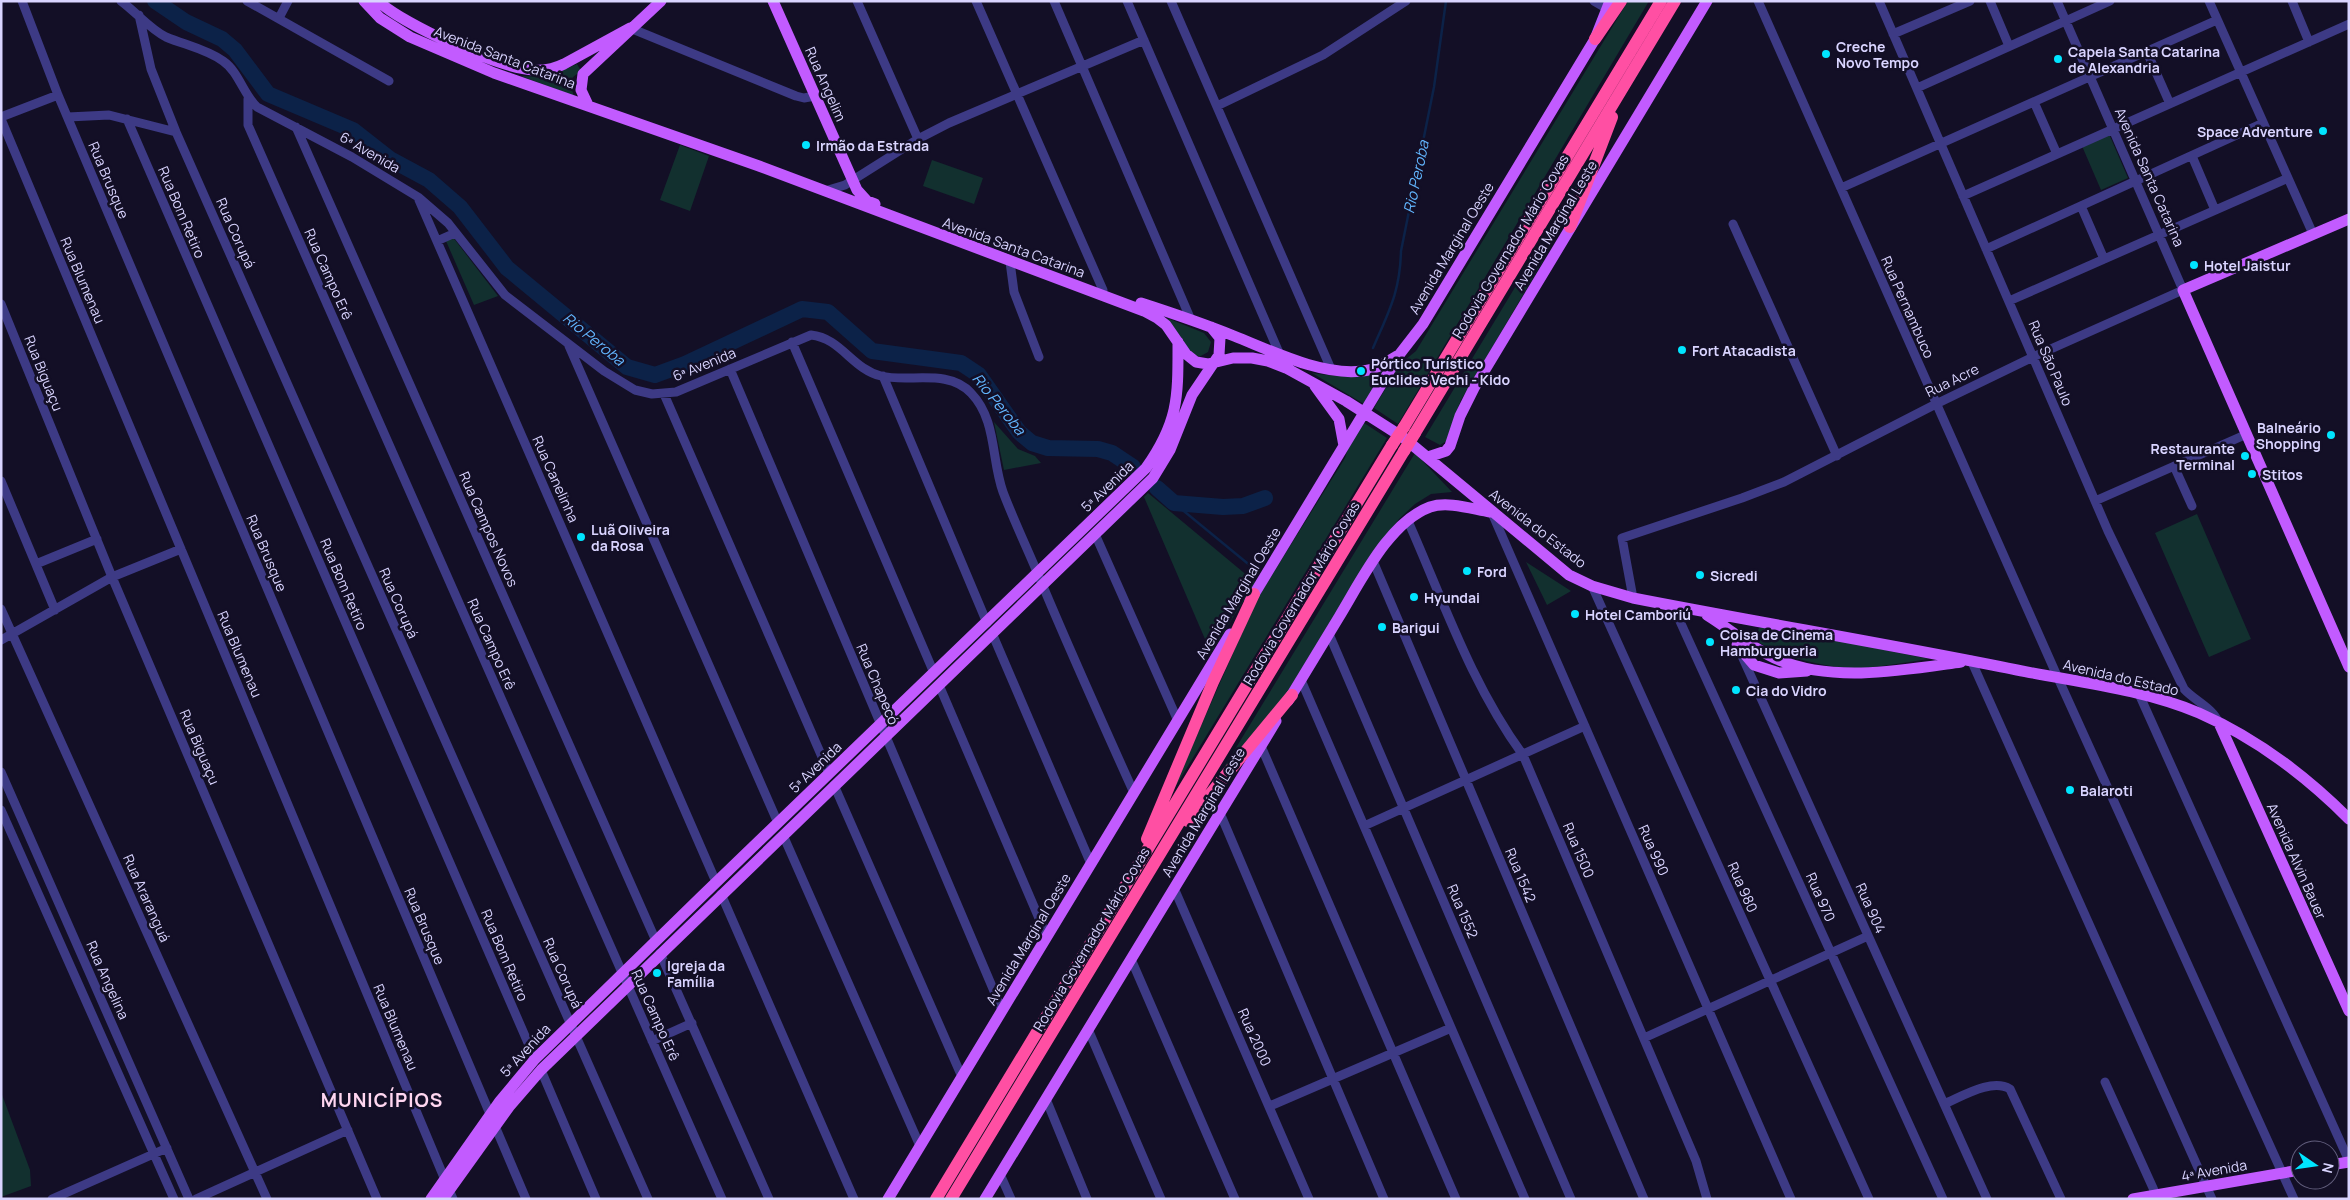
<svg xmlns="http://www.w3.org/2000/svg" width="2350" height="1200" font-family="Manrope,sans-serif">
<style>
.green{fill:#12302f}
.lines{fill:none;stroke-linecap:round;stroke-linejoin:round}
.stream{stroke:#0c2248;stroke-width:2.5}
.river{stroke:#0c2248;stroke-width:16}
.minor{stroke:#3d3a85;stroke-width:9}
.major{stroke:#c25bff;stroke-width:11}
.highway{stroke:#ff4fa3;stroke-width:12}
.highway-bridge{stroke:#ff4fa3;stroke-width:12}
.poi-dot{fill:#00e5ff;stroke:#130f26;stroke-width:2}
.labels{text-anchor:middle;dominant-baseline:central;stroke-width:5;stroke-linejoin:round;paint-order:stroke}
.poi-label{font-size:14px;font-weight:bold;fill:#d9d4ff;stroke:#130f26;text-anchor:start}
.street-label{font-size:14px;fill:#d9d4ff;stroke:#130f26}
.water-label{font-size:15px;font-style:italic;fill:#62b6ff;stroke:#130f26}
.district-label{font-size:19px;font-weight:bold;letter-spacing:1px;fill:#ffd6f0;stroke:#130f26}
</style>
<rect width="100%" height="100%" fill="#130f26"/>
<!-- green -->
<path class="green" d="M1628,1H1649L1398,424L1374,408L1400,364L1416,351Z
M577,64L581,71L573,77L570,84L574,96L521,76L548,77Z
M2109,134L2128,178L2101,190L2082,146Z
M680,145L709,156L690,211L660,200Z
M932,160L983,178L974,204L923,186Z
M1585,171L1547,254L1461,400L1454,418L1448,440L1440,445L1425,437Z
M452,236L498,296L474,305L446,241Z
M1167,318L1204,333L1211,342L1208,352L1199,357L1189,351Z
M1383,372L1364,404L1312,373C1337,377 1358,377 1383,372Z
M1358,419L1387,438L1171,794L1257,599L1345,458Z
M994,422L1018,449L1035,456L1041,463L1004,470Z
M1415,453L1452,492L1431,494L1415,504L1399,519L1375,549L1280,704L1217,779Z
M1148,493L1255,582L1211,653L1144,497Z
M2197,514L2251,639L2209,657L2155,533Z
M1526,562L1571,591L1547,605Z
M1765,626L1929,659C1907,662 1885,666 1863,668C1833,670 1784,658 1758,642L1756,635L1759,628Z
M1,1092L30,1170L31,1186L1,1197Z"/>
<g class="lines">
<!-- stream -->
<path class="stream" d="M1373,348C1389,311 1400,292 1401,251L1434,87L1446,1
M1174,503L1258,572"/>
<!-- river -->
<path class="river" d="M155,1L186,22L222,39L235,50L268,94L353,130L390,159L429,180L460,207L507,268L627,367L655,375L685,364L802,309L828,312L872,351L961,363L979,375L1019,432L1032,443L1048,448L1098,449L1112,453L1133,467
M1157,488L1174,503L1223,507L1243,506L1265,498"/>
<!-- minor -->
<path class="minor" d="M22,1L58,95L490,1114
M121,1C136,12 150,29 166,37C185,45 206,49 223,61C239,72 243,94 257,107L352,157L418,197L448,223L505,295L604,371L635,390L652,394L676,392L811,335C841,338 852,369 881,376C909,383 948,368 971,393C997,420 991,459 1003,492C1014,521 1028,550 1040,579C1070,651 1102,722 1134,793
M247,1L389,81
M857,1L918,139
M976,1L1103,290
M1054,1L1191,320
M1127,1L1280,355
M1171,1L1331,369
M1594,1L1606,8
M1758,1L2058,678L2294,1199
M1879,1L2108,531L2184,689C2195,701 2212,707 2219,723
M1990,1L2009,46
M2209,1L2313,234
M2292,1L2309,42
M139,15L151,69L176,132L648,1199
M279,18L288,1
M630,28L796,96L804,98L815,96
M1893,34L1970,1
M2147,52L2170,104
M1917,88L2110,1
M248,99V125L722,1199
M2034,102L2057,154
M1217,106L1323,55L1406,1
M1,117L58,95
M68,117L109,115L176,132
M1,119L453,1199
M127,119L535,1059
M296,127L656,941
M2192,156L2215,210
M1841,188L2217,20
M825,191L845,185L918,139L949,123L1144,40
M1963,196L2349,24
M419,200L716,882
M2081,206L2104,259
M1733,224L1837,456
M437,241L455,233
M1986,249L2263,123
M1010,262L1014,292L1039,357
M2009,301L2288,178
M1,304L112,577L377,1199
M792,342L934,673
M569,346L778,823
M730,369L1002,1010
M883,376L987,623
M664,394L829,773
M2174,466L2192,506
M1,481L55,610
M2095,501L2247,434
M1492,513L1791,1199
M1408,521C1443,600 1471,684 1523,755L1696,1161L1707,1199
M1095,534L1178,721
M1373,561L1644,1199
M36,564L97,539
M1592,586L1869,1199
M1633,598L1622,538L1742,498L1784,482L1936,404L2033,357L2183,290L2057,1
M1673,606L1943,1199
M1,609L267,1199
M992,633L1091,864
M1329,634L1571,1199
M1,640L112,577L181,549
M1741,654L1987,1199
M1971,660L2212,1199
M1301,680L1525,1199
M939,685L1047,937
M2139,694L2349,1161
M1261,746L1456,1199
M1,772L189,1199
M834,785L962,1077
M1,810L174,1199
M1220,813L1384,1199
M1364,826L1585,726
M783,835L920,1146
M1174,888L1309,1199
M721,894L854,1199
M660,953L769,1199
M1131,959L1235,1199
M1088,1029L1161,1199
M1644,1038L1868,936
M652,1041L692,1023
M541,1070L596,1199
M2105,1082L2158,1199
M1046,1099L1087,1199
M1944,1104C1963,1096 1992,1078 2010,1089L2061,1199
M1270,1106L1451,1028
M495,1126L526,1199
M1000,1174L1011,1199
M52,1199L167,1148
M196,1199L348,1130"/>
<!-- major -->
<path class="major" d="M364,1L380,18L410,37L494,73L759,166L1144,311L1157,318L1166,325L1186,354L1196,362L1208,364L1233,358H1252L1268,361L1286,368L1346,401L1404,438L1569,575L1592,586L1633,598C1761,623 1889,644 2017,670C2077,682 2143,689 2199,713C2256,738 2305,775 2349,819
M378,1C404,25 499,68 534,70C545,71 554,69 564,64L630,28
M773,1L857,190L867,201L875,204
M588,105L581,90L583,74L661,1
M2349,219L2183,290L2349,667
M1141,303C1172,313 1204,324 1234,336C1272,351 1321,376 1362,371C1375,370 1387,362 1397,356
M1315,386L1339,419L1344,446
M1428,457L1446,451L1450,446L1460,416L1474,388L1707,1
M1250,601L1399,355L1423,324L1595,39L1610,1
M1707,615C1731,630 1753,649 1779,660C1834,683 1904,670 1961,662
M1737,645L1754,665L1779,673L1807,671
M1288,701C1305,673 1322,645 1339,617C1361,581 1389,522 1430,507C1448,501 1472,509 1490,512
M2219,723L2349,1011
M2330,1165L2349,1162
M431,1199L500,1101L535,1059L703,895L1146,468C1179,421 1178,397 1178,342
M443,1199L509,1107L541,1070L1153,478L1170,450L1192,395L1219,355L1220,338L1211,327
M888,1199L1230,634
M985,1199L1276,721
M2133,1199L2300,1170"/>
<!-- highway -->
<path class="highway" d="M1595,39L1621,1
M1570,227L1612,117
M1404,427L1661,1
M1415,433L1675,1
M1188,821L1292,695
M1147,839L1213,682L1254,594
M936,1199L1392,445
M951,1199L1404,451"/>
<!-- highway-bridge -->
<path class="highway-bridge" d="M1392,445L1404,427
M1404,451L1415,433"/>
</g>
<!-- markers -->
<g class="poi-dot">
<circle cx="1826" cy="54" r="5"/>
<circle cx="2058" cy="59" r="5"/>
<circle cx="2323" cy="131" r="5"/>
<circle cx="806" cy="145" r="5"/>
<circle cx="2194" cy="265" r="5"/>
<circle cx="1682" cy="350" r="5"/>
<circle cx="1361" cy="371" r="5"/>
<circle cx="2331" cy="435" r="5"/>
<circle cx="2245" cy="456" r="5"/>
<circle cx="2252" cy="474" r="5"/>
<circle cx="581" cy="537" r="5"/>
<circle cx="1467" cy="571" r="5"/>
<circle cx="1700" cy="575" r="5"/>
<circle cx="1414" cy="597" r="5"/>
<circle cx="1575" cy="614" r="5"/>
<circle cx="1382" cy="627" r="5"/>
<circle cx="1710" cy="642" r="5"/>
<circle cx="1736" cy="690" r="5"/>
<circle cx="2070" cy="790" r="5"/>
<circle cx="657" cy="973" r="5"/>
</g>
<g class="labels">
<!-- poi labels -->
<g class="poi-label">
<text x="1836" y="46">Creche<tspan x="1836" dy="16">Novo Tempo</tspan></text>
<text x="2068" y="51">Capela Santa Catarina<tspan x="2068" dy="16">de Alexandria</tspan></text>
<text x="2313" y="131" text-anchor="end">Space Adventure</text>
<text x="816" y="145">Irmão da Estrada</text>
<text x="2204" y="265">Hotel Jaistur</text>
<text x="1692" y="350">Fort Atacadista</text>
<text x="1371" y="363">Pórtico Turístico<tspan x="1371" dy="16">Euclides Vechi - Kido</tspan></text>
<text x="2321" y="427" text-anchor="end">Balneário<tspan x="2321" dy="16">Shopping</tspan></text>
<text x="2235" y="448" text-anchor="end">Restaurante<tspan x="2235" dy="16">Terminal</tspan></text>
<text x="2262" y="474">Stitos</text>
<text x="591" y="529">Luã Oliveira<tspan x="591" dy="16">da Rosa</tspan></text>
<text x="1477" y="571">Ford</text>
<text x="1710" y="575">Sicredi</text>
<text x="1424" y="597">Hyundai</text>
<text x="1585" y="614">Hotel Camboriú</text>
<text x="1392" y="627">Barigui</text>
<text x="1720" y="634">Coisa de Cinema<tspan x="1720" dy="16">Hamburgueria</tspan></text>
<text x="1746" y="690">Cia do Vidro</text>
<text x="2080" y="790">Balaroti</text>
<text x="667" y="965">Igreja da<tspan x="667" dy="16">Família</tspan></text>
</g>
<!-- street labels -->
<g class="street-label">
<text transform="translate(505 57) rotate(21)">Avenida Santa Catarina</text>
<text transform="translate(826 84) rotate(66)">Rua Angelim</text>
<text transform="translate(370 152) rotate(30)">6ª Avenida</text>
<text transform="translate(2150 177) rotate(66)">Avenida Santa Catarina</text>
<text transform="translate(109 180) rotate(67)">Rua Brusque</text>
<text transform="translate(182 212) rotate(67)">Rua Bom Retiro</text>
<text transform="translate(1555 225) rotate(-59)">Avenida Marginal Leste</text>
<text transform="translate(236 233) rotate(66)">Rua Corupá</text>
<text transform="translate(1510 246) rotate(-59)">Rodovia Governador Mário Covas</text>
<text transform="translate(1014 247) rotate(20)">Avenida Santa Catarina</text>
<text transform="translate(1451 248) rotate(-59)">Avenida Marginal Oeste</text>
<text transform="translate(329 274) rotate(66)">Rua Campo Erê</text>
<text transform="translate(83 280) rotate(67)">Rua Blumenau</text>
<text transform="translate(1908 307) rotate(66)">Rua Pernambuco</text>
<text transform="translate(2051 363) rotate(67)">Rua São Paulo</text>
<text transform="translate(704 364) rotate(-22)">6ª Avenida</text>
<text transform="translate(44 373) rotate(68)">Rua Biguaçu</text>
<text transform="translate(1952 380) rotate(-26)">Rua Acre</text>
<text transform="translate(556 479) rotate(66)">Rua Canelinha</text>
<text transform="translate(1107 486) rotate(-44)">5ª Avenida</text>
<text transform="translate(1538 528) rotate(38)">Avenida do Estado</text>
<text transform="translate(489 529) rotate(66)">Rua Campos Novos</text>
<text transform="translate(267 553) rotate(67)">Rua Brusque</text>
<text transform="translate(344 584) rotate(67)">Rua Bom Retiro</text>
<text transform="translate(1238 593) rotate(-59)">Avenida Marginal Oeste</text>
<text transform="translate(1301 593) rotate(-59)">Rodovia Governador Mário Covas</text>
<text transform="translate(399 603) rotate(66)">Rua Corupá</text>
<text transform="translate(492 644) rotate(66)">Rua Campo Erê</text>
<text transform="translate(240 654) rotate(67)">Rua Blumenau</text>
<text transform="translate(2121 677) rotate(13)">Avenida do Estado</text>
<text transform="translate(878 684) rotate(67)">Rua Chapecó</text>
<text transform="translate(200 747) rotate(67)">Rua Biguaçu</text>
<text transform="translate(815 767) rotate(-44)">5ª Avenida</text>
<text transform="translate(1203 812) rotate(-59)">Avenida Marginal Leste</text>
<text transform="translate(1579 850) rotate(67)">Rua 1500</text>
<text transform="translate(1654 850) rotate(66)">Rua 990</text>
<text transform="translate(2297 861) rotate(66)">Avenida Alvin Bauer</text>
<text transform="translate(1521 875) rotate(67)">Rua 1542</text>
<text transform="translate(1743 887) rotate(66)">Rua 980</text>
<text transform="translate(1821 897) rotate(66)">Rua 970</text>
<text transform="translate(147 898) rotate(66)">Rua Araranguá</text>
<text transform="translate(1871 908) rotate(66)">Rua 904</text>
<text transform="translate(1463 911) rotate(67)">Rua 1552</text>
<text transform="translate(425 926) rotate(67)">Rua Brusque</text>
<text transform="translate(1028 939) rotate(-59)">Avenida Marginal Oeste</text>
<text transform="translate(1091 939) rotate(-59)">Rodovia Governador Mário Covas</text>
<text transform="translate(505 955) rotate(67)">Rua Bom Retiro</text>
<text transform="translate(563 973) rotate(66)">Rua Corupá</text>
<text transform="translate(108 980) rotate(66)">Rua Angelina</text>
<text transform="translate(656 1015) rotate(66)">Rua Campo Erê</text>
<text transform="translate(396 1027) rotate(67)">Rua Blumenau</text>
<text transform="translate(1255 1037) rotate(66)">Rua 2000</text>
<text transform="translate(525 1050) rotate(-47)">5ª Avenida</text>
<text transform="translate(2214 1170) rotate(-10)">4ª Avenida</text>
</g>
<!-- water labels -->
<g class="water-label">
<text transform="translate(1416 177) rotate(-78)">Rio Peroba</text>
<text transform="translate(594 339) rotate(39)">Rio Peroba</text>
<text transform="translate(999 404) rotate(51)">Rio Peroba</text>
</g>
<!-- district labels -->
<g class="district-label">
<text x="382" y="1100">MUNICÍPIOS</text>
</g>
</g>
<!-- border -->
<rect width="2350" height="1200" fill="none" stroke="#d9d4ff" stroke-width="5"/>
<!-- north arrow -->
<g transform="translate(2315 1165) rotate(103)"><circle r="24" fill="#130f26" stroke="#625e7d"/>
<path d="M0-4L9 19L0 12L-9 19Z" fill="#00e5ff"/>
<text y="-8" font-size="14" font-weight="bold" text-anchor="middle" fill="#d9d4ff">N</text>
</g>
</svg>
